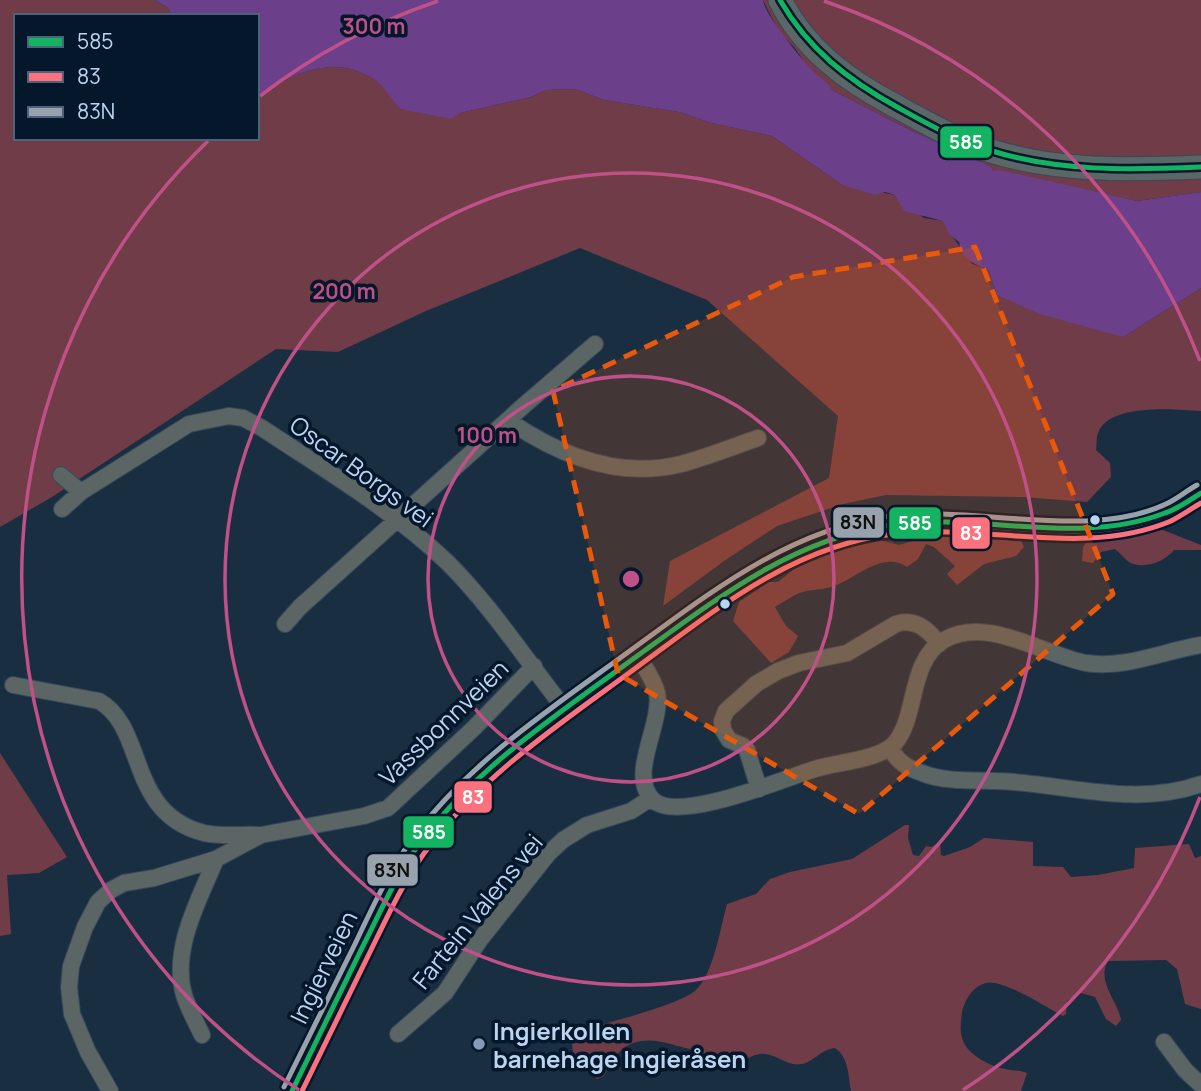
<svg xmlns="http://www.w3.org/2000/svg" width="1201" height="1091" font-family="Manrope,sans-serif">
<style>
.green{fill:#703c47}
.water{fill:#6c3f8b}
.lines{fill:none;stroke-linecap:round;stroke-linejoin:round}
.street-casing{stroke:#37495b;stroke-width:18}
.secondary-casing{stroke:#37495b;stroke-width:25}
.street{stroke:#5b6563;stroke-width:16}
.secondary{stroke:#5b6667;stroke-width:23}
.bus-1-casing{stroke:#04172b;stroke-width:10}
.bus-2-casing{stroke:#04172b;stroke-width:10}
.bus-3-casing{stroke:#04172b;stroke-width:10}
.bus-1{stroke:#13b361;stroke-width:5}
.bus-2{stroke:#fc717e;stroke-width:5}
.bus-3{stroke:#98a2ac;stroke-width:5}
.marked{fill:#e8590c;fill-opacity:0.2;stroke:#e8590c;stroke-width:5;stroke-dasharray:14 9;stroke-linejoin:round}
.ring{fill:none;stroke:#c05188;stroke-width:3.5}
.bus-dot{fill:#bbd5f1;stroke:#04172b;stroke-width:2.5}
.poi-dot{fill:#839bb4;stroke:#04172b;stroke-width:2.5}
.labels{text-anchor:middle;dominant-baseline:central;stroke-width:7;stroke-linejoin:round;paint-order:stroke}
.street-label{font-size:24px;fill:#bbd5f1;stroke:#04172b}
.poi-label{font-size:24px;font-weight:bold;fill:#bbd5f1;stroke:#04172b;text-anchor:start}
.centre{fill:#c05188;stroke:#04172b;stroke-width:3.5}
.ring-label{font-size:21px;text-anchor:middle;font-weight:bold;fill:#c05188;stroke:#04172b;stroke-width:7;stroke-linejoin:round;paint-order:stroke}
.line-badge{stroke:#04172b;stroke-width:2.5}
.badge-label{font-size:19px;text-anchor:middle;font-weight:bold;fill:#fff}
.pale-badge-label{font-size:19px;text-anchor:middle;font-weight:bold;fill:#111}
</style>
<rect width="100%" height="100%" fill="#1a2e42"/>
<!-- green -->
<path class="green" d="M0,0H154L167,7L173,16H16V138H257V95C294,75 329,54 370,77C383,84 392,99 400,109L460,113L531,97L546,90L575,89L604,100L679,112L711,123L772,136L842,185L895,195L924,218L944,221C950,237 963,248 972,264L988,269L997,295L1123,337L1201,288V411C1176,409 1108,403 1098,433C1096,438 1097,445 1096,450L1110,463L1111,477L1087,502L1023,497L886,495L843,504L777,526L724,561L663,606L670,561L829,478L838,416L707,300L580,248L426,311L338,352L276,349L52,497L0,527Z
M763,0H1201V192L1137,201L994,171L990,166L912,131L832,90L813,74L794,47L779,32Z
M1163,530L1201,545V550H1174C1165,561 1148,568 1133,564C1127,562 1120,553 1115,549L1101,552L1093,563L1082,561L1083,547L1092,534Z
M932,535L1021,541L1024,547L1016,556L984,564L957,585L947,574L955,566L934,547L926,544L918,559L907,567C884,551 858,576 837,585C825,590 811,589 799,593C791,597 783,602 775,607L786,626L798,636L789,652L771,663L733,621L739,602L769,582H778L800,564L850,545L880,540L899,545Z
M0,753L67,857L39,873L7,875L11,934L0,936Z
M905,825H909L908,838L913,855L919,856L926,846L931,847L940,842L941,855L944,856L970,847L984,838L1033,842V866L1063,867L1071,877L1098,875L1134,868L1135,848L1189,844L1195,858L1201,856V1009L1185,1004L1177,969L1166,960L1108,961C1096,982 1118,1001 1121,1020L1116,1026L1106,1019L1095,997L1081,993L1067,1001L1066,1014L1063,1016C1043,1005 1017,988 995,983C978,979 964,998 962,1013C960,1026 959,1038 968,1049C977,1059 992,1067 1006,1069C1013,1071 1019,1070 1027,1073L1021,1091H851C848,1075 849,1058 835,1048C821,1049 814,1062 802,1064C787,1067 774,1052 760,1054C747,1055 738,1068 726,1070C711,1071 705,1059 694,1051C689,1048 680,1047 674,1045C639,1034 619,1042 604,1076L597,1079C580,1068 571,1058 572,1038L579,1031C603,1024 680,1005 696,990C714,973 720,928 727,904L756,894L770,879L790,872L852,859Z"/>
<!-- water -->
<path class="water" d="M154,0H763C766,17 800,57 813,71C818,77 828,82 832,90L912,131L990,166L994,171L999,170L1137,201L1201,192V288L1123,337L1040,314L997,295L988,269C973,264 962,259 959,242L949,234L943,221L904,211L895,195L885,192L875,195L842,185L772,136L711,123L679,112L604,100L575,89L546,90L531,97L460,113L451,119L400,109C391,99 383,84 370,77C329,54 294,75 257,95V16H173L167,7Z"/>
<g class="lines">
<!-- street casing -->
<g class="street-casing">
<path id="street" d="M509,421C559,455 618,480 681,464C707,457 732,447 758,438
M61,475L81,492
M62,509L81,492L189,424L229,416L243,418L262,428C325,470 393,510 448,563C492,607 526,660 565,709
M285,624L300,607L521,408L595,344
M638,656C645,668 654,680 657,693C663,724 627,775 653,800C678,824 785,778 815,769C837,762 880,760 895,743C918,716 908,661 944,640C987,615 1043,655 1086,663C1125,669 1164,651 1201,645
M13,685L99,701C147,728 126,813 204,833C221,837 241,834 258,835
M890,748C898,762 907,768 922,773C950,784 984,779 1014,782C1076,787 1139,806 1201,784
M759,789L747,750L743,746L729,740L723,730L722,721L726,711L756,684L778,671L799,663L847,653L896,624C915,618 928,629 939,644
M398,1034L445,993L479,941L548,854L563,840L587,825L631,811L651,798
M202,1035C196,1022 188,1008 184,995C171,949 199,900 216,859
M1164,1042L1185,1070L1201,1085
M110,1091L88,1052L72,1014L69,987L71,966L85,927L98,902L111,890L124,883L154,878L216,859L261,835L364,816L388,808L474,728L534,666"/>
</g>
<!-- secondary casing -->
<g class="secondary-casing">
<path id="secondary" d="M780,0C804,48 845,79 892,104C923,121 954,139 988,150C1055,172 1131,170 1201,167
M292,1091L400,872C460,779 537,729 624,666C707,606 786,538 892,525C988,514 1119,558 1201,493"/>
</g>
<!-- street -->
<use href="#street" class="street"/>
<!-- secondary -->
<use href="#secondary" class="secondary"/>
<!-- bus-1 casing -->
<g class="bus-1-casing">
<path id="bus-1" d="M780,0C808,49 848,80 897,107C926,123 956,140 989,150C1057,172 1130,170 1201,167
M292,1091C315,1043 339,996 362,948C381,911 397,873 422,840C476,769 551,719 622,667C705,608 786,540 890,525C982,512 1076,547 1165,513C1178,509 1190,500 1201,493"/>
</g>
<!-- bus-2 casing -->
<g class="bus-2-casing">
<path id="bus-2" d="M302,1091C325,1044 348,997 371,950C389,913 406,876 431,844C485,774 558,725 629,673C709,615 791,545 894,534C985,523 1083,558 1171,521C1181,516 1191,509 1201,503"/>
</g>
<!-- bus-3 casing -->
<g class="bus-3-casing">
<path id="bus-3" d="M284,1087C308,1039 331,992 355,944C373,906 390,869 415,835C469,764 544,713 616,661C700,601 783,530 890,516C974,505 1088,541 1166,504C1177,499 1186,491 1197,485"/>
</g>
<!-- bus-1 -->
<use href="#bus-1" class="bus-1"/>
<!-- bus-2 -->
<use href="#bus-2" class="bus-2"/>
<!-- bus-3 -->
<use href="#bus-3" class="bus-3"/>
</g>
<!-- marked area -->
<path class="marked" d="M975,247L1113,594L859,814L618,674L553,391L793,277Z"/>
<!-- distance rings -->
<g class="ring">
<circle cx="631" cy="579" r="203"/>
<circle cx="631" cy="579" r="406"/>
<path d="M1200 797A609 609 0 0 1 963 1090M299 1090A609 609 0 0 1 208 141M260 96A609 609 0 0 1 438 1M824 1A609 609 0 0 1 1200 361"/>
</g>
<!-- markers -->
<g class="bus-dot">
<circle cx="1095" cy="520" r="6"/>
<circle cx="725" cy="604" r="6"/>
</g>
<circle class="poi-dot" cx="479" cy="1044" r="7"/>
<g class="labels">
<!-- street labels -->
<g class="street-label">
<text transform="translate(362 471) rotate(36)">Oscar Borgs vei</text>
<text transform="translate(443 722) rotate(-44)">Vassbonnveien</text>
<text transform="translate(477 911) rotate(-51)">Fartein Valens vei</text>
<text transform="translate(323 967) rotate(-64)">Ingierveien</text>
</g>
<!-- poi labels -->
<g class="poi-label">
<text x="493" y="1030">Ingierkollen<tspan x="493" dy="28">barnehage Ingieråsen</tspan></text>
</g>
</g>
<circle cx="631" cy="579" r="10" class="centre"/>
<g class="ring-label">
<text x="374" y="34">300 m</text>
<text x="344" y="299">200 m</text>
<text x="487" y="443">100 m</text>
</g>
<g class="line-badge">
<rect x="939" y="125" width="54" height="34" rx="7" fill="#13b361"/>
<rect x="832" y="506" width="53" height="33" rx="7" fill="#98a2ac"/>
<rect x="888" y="506" width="54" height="34" rx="7" fill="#13b361"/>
<rect x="951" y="516" width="40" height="34" rx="7" fill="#fc717e"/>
<rect x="453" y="780" width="40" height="34" rx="7" fill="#fc717e"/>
<rect x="402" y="815" width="53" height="34" rx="7" fill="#13b361"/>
<rect x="366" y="853" width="53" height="34" rx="7" fill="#98a2ac"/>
</g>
<g class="badge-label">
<text x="966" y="149">585</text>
<text x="915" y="530">585</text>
<text x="971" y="540">83</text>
<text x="473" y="804">83</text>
<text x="429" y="839">585</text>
</g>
<g class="pale-badge-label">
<text x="858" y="529">83N</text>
<text x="392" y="877">83N</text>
</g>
<!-- legend -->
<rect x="14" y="14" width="245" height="126" fill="#04172b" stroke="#4d637a" stroke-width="2"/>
<rect x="28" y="37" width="35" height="10" fill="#13b361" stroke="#4d637a" stroke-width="2"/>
<text x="77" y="49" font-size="21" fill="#bbd5f1">585</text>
<rect x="28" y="72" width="35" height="10" fill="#fc717e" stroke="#4d637a" stroke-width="2"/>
<text x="77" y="84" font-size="21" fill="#bbd5f1">83</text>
<rect x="28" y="107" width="35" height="10" fill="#98a2ac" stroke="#4d637a" stroke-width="2"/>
<text x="77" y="119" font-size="21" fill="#bbd5f1">83N</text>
</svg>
